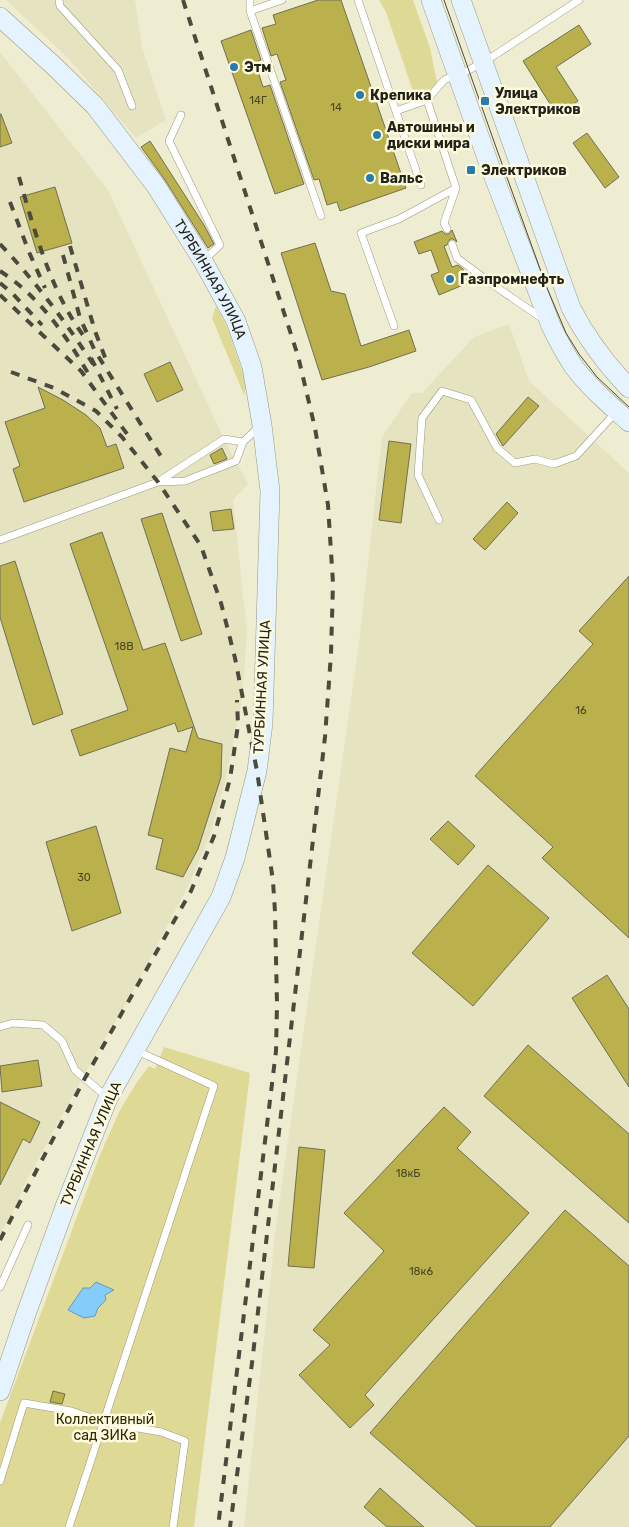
<svg xmlns="http://www.w3.org/2000/svg" width="629" height="1527" font-family="Rubik,sans-serif">
<style>
.built{fill:#e6e3c0}
.green{fill:#dfd996}
.water{fill:#85ccfb;stroke:#6899b7}
.building{fill:#bab04c;stroke:#716f56}
.lines{fill:none;stroke-linecap:round;stroke-linejoin:round}
.lane-casing{stroke:#9a987e;stroke-width:8}
.secondary-casing{stroke:#9a987e;stroke-width:20}
.lane{stroke:#fff;stroke-width:7}
.secondary{stroke:#e4f3fd;stroke-width:19}
.tram{stroke:#4b4a3c;stroke-width:1}
.rail{stroke:#4b4a3c;stroke-width:4;stroke-dasharray:9 9;stroke-linecap:butt}
.poi-dot{fill:#277cac;stroke:#fdfade;stroke-width:2}
.labels{text-anchor:middle;dominant-baseline:central;stroke-width:5;stroke-linejoin:round;paint-order:stroke}
.number-label{font-size:11px;fill:#4a4626}
.poi-label{font-size:14px;font-weight:bold;fill:#242319;stroke:#fdfade;text-anchor:start}
.street-label{font-size:14px;fill:#242319;stroke:#fdfade}
.park-label{font-size:14px;fill:#2f2a00;stroke:#fdfade}
</style>
<rect width="100%" height="100%" fill="#efedd1"/>
<!-- built -->
<path class="built" d="M6,0H135L142,47L166,120L136,138L68,58Z
M0,52L108,190L224,439L248,484L233,500L247,632L242,699L225,783L209,838L189,884L131,995L98,1050L23,1187L16,1206L0,1234Z
M509,324L529,381L629,473V1527H244L276,1226L359,643L382,437L412,393H422L474,337Z"/>
<!-- green -->
<path class="green" d="M379,0H413L430,48L437,82L431,89L422,95L413,91L386,12Z
M216,306L227,327L247,385L244,395L212,318Z
M164,1047L250,1073L194,1527H0V1423L100,1155L120,1110L137,1082L149,1066L155,1069Z"/>
<!-- water -->
<path class="water" d="M96,1282L114,1290L105,1295L106,1300L98,1308L95,1316L84,1318L68,1310L83,1288H90Z"/>
<!-- building -->
<path class="building" d="M318,0H341L406,188L340,211L337,202L327,205L319,179L314,180L280,82L286,80L277,54L271,56L262,28L276,24L273,15Z
M579,25L591,44L556,67L578,101L557,115L523,61Z
M251,30L261,60L255,62L263,87L270,85L304,184L275,194L221,41Z
M0,114H1L12,143L0,147Z
M587,133L619,177L605,188L573,143Z
M150,141L204,225L214,244L208,248L165,180L141,147Z
M55,187L72,243L37,253L20,197Z
M452,230L457,242L453,239H450L447,245L444,246L452,267L458,265L463,269L468,283L439,295L431,275L439,272L431,250L419,254L414,242L442,231L445,234H449Z
M315,243L331,291L345,294L361,346L409,330L416,351L369,367L322,380L281,253Z
M170,362L183,390L157,402L144,374Z
M38,387L63,400L86,415L100,428L107,447L116,444L124,468L24,502L13,469L20,466L5,422L45,408Z
M528,397L539,406L503,446L496,434Z
M389,441L411,444L401,523L379,520Z
M222,448L227,459L214,464L210,455Z
M507,502L518,513L485,550L473,539Z
M231,509L234,529L213,531L210,512Z
M162,513L202,634L181,641L141,519Z
M102,532L143,650L165,643L198,738L222,744L221,777L198,849L183,877L156,869L163,839L148,835L170,748L186,752L193,727L178,732L175,723L80,756L71,730L128,710L70,544Z
M15,561L63,714L33,725L0,617V566Z
M629,576V938L542,858L553,847L475,776L593,644L579,631Z
M448,821L475,846L458,865L430,839Z
M96,826L121,913L72,931L46,842Z
M488,865L549,918L473,1006L412,953Z
M607,975L629,1009V1087L572,998Z
M528,1045L629,1134V1223L484,1096Z
M38,1060L42,1086L2,1092L0,1066Z
M0,1102L40,1122L30,1143L23,1139L0,1185Z
M444,1107L471,1132L457,1148L529,1213L365,1395L374,1405L350,1428L299,1375L330,1345L313,1330L384,1251L344,1213Z
M299,1147L325,1150L314,1268L288,1266Z
M565,1210L629,1266V1436L550,1527H477L370,1433Z
M53,1391L65,1394L62,1404L50,1402Z
M380,1488L424,1527H387L364,1507Z"/>
<g class="lines">
<!-- lane casing -->
<g class="lane-casing">
<path id="lane" d="M59,0L60,6L118,70L132,106
M250,0V11L321,216
M358,0L421,185
M250,11L282,0
M427,100L456,188L444,223L447,229
M396,111L427,100L444,80L469,70L495,55L579,0
M181,115L169,141L220,245L203,261
M452,244L457,258L492,284L543,319
M394,326L361,233L399,219L456,188
M159,482L185,481L236,461L243,442L260,426
M439,520L418,475L422,418L442,391L471,400L497,448L515,463L535,459L554,464L576,456L617,411
M0,540L158,482L224,439L243,442
M0,1027L13,1023L43,1025L62,1041L75,1070L107,1097
M0,1287L28,1225
M0,1481L24,1403L71,1411L103,1422L161,1432L185,1441L173,1527
M69,1527L214,1086L137,1051"/>
</g>
<!-- secondary casing -->
<g class="secondary-casing">
<g id="secondary">
<path d="M431,0L489,164L551,326C558,340 565,354 574,367C589,387 610,405 629,422"/>
<path d="M461,0L571,308C586,337 606,364 629,388"/>
<path id="s1" d="M0,17L54,66L95,106L156,186L203,261L236,321L252,367L262,425L270,491L263,723L257,771L235,858L221,897L108,1098L66,1204L26,1314L0,1391"/>
</g>
</g>
<!-- lane -->
<use href="#lane" class="lane"/>
<!-- secondary -->
<use href="#secondary" class="secondary"/>
<!-- tram -->
<path class="tram" d="M444,0L497,150L547,288L566,333L579,354L597,377L629,407"/>
<!-- rail -->
<path class="rail" d="M183,0L298,356L315,428L328,505L333,583L331,654L325,737L252,1363L230,1527
M19,177C34,229 50,290 83,335
M10,202L29,252L45,288
M0,244C35,281 65,321 93,364
M70,246L95,331L106,360
M63,255L80,318L95,351L162,458
M0,271C39,296 65,334 88,373
M0,283L12,293L42,325
M0,295L81,371L130,438
M91,358L117,409
M11,372L54,388L96,411L122,437L158,482L201,546L221,603L235,658L257,771L273,881L275,912L277,1004L276,1051L218,1527
M0,1240L85,1078L191,891L214,836L230,779L238,725L237,700"/>
</g>
<!-- markers -->
<g class="poi-dot">
<circle cx="234" cy="67" r="5"/>
<circle cx="360" cy="95" r="5"/>
<rect x="480" y="96" width="10" height="10" rx="2.5"/>
<circle cx="377" cy="135" r="5"/>
<rect x="466" y="165" width="10" height="10" rx="2.5"/>
<circle cx="370" cy="178" r="5"/>
<circle cx="450" cy="279" r="5"/>
</g>
<g class="labels">
<!-- number labels -->
<g class="number-label">
<text x="258" y="100">14Г</text>
<text x="336" y="107">14</text>
<text x="124" y="646">18В</text>
<text x="581" y="710">16</text>
<text x="84" y="877">30</text>
<text x="408" y="1173">18кБ</text>
<text x="421" y="1271">18к6</text>
</g>
<!-- poi labels -->
<g class="poi-label">
<text x="244" y="67">Этм</text>
<text x="495" y="93">Улица<tspan x="495" dy="16">Электриков</tspan></text>
<text x="370" y="95">Крепика</text>
<text x="387" y="127">Автошины и<tspan x="387" dy="16">диски мира</tspan></text>
<text x="481" y="170">Электриков</text>
<text x="380" y="178">Вальс</text>
<text x="460" y="279">Газпромнефть</text>
</g>
<!-- street labels -->
<g class="street-label">
<text stroke="none"><textPath href="#s1" startOffset="339">ТУРБИННАЯ УЛИЦА</textPath></text>
<text transform="translate(262 687) rotate(-87)">ТУРБИННАЯ УЛИЦА</text>
<text transform="translate(91 1144) rotate(-67)">ТУРБИННАЯ УЛИЦА</text>
</g>
<!-- park labels -->
<g class="park-label">
<text x="105" y="1419">Коллективный<tspan x="105" dy="16">сад ЗИКа</tspan></text>
</g>
</g>
</svg>
